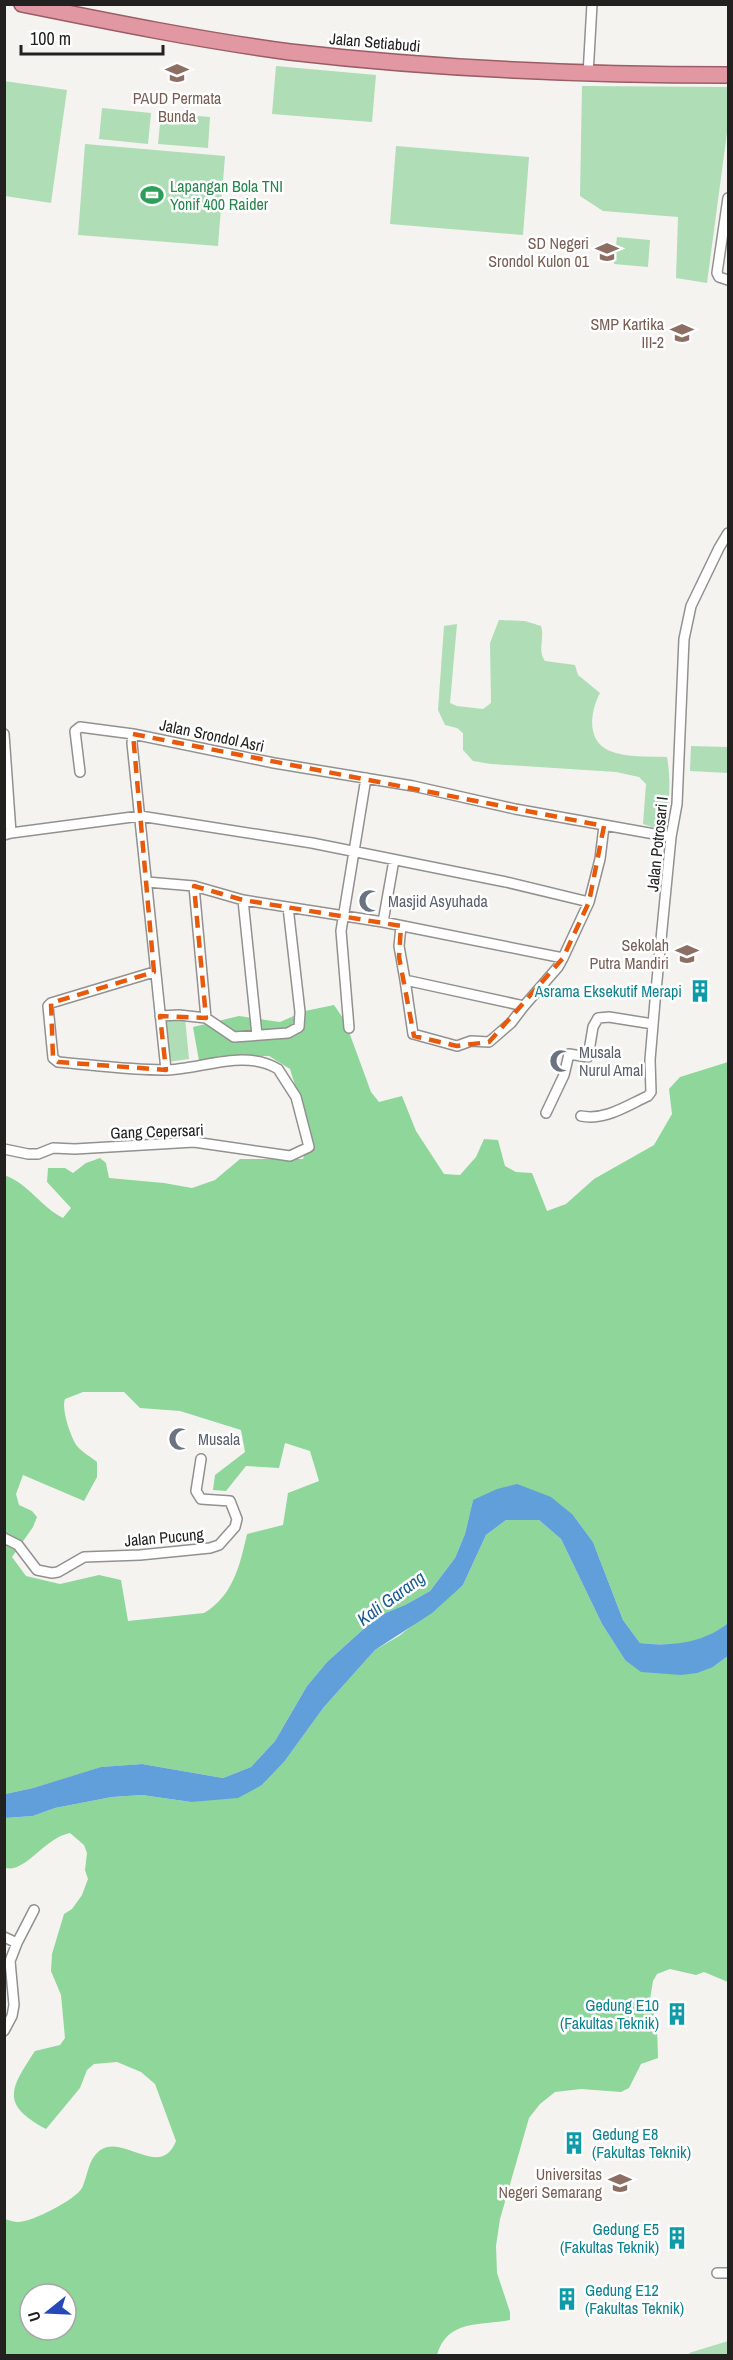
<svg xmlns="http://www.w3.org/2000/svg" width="733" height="2360" font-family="'Archivo Narrow',sans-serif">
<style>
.green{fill:#afddb5}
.forest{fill:#8ed69a;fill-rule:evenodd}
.water{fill:#619fdb}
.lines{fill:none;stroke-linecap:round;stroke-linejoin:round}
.minor-casing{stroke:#93918f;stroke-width:12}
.trunk-casing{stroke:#9a5d65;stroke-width:18}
.minor{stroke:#fff;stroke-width:9}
.trunk{stroke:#e298a2;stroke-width:15}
.marked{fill:none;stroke:#e8590c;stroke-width:4.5;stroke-dasharray:12 8;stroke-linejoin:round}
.labels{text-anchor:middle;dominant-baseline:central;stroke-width:5;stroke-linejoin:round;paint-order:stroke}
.street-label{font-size:16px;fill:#222120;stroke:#fff}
.education-label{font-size:16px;fill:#785e54;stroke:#fff;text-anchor:end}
.leisure-label{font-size:16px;fill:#27864d;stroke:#fff;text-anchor:start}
.worship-label{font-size:16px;fill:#5b616d;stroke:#fff;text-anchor:start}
.culture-label{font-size:16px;fill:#0d838f;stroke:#fff;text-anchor:end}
.water-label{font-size:18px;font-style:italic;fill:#185a92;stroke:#fff}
</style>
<rect width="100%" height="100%" fill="#f5f3f0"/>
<!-- green -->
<path class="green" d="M276,66L376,75L372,122L272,114Z
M4,81L67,90L51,203L5,196Z
M582,86L728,87V125L707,283L676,278L678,217L603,211L580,196Z
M102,108L151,113L148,144L99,139Z
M161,113L210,117L208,148L158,144Z
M85,144L225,156L218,246L78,235Z
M396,146L529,157L523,235L390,224Z
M617,237L650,240L648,267L614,264Z
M499,620L525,621L541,626C545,638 537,650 545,661L575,665L578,675L600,693C590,712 586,741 610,751C627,758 649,756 667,757C671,779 670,804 664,826L655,828L643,824L646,784L639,777L616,772L491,764L473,761L463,750V733L457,728L445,725L438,710L444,626L457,624L450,703L457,706L483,709L491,703L490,643Z
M691,746L728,747V773L690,771Z
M185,1017L189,1059L168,1062L163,1020Z
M728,2341V2355H690L689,2353Z"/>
<!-- forest -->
<path class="forest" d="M334,1005L345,1021L371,1092L379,1102L402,1096L416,1131L444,1174L460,1175L476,1157L484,1139L498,1140L505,1166L516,1172L532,1173L547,1211L566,1204L594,1179L654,1145L672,1114L669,1089L680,1077L728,1062V1623C704,1644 671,1647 640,1643L623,1620L593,1542L573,1515L473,1500L465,1534L455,1558L430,1591L405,1605L378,1616L327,1662L307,1686L275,1741L251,1767L223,1778L142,1764L102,1767L33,1788L5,1794L4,1175C28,1183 41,1207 63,1218L71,1208L47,1182L48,1168H65L73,1173L86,1163L100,1158L106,1163L109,1178L164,1183L192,1188L215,1180L240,1159H303C314,1130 298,1097 290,1069L269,1056H239L199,1061L193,1027L239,1016L280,1022L305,1011ZM83,1392H124L140,1408L180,1411L241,1430L245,1452L215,1475L213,1490L226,1491L246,1466L279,1468L285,1443L310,1451L319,1481L288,1493L283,1525L247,1534C240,1565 233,1596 204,1613L128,1621L121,1580L99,1575L60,1584L26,1576L12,1557L33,1527L37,1517L32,1511L19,1505L16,1494L23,1475L84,1501L97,1477V1462C91,1457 82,1452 77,1446C71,1438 61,1409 65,1399Z
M506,1520H539L561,1539L602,1624L625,1660L713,1667L728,1656V1982L704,1972L696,1975L670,1969L657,1974L653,1981L650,1999L657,2026L658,2058L641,2064L629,2088L621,2092L581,2089L555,2092L540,2104L529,2118L500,2219L496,2246L497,2273L510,2312V2320C480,2326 447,2319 437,2355L5,2356V2219C9,2220 14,2222 18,2222C32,2222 75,2200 82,2188C88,2175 88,2160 99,2151C123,2132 160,2181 176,2141L155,2084L141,2072L117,2062L94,2064L87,2070L80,2088L46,2129C0,2104 10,2089 35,2051L60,2045L65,2038L61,1995L51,1971L52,1954L64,1914L72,1909L82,1895L88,1879L85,1870L87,1853L84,1845L70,1833C44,1838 26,1873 5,1868V1818L33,1816L55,1808L112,1797L142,1795L191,1802L262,1785L284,1762L324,1707L375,1650L399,1636L463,1585L486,1535ZM30,2294H66V2330H30Z"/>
<!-- water -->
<path class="water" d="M517,1484L551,1497L573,1515L593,1542L623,1620L640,1643C670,1647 704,1643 728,1623V1656L713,1667L697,1673L681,1675L641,1672L625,1660L602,1624L561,1539L539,1520H506L486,1535L463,1585L432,1613L375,1650L324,1707L284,1762L262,1785L238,1798L191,1802L142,1795L112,1797L55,1808L33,1816L5,1818V1794L33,1788L101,1767L142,1764L223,1778L251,1767L275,1741L307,1686L327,1662L378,1616L405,1605L430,1591L455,1558L465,1534L473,1500L497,1489Z"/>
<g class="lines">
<!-- minor casing -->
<g class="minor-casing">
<path id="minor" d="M588,75L592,4
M728,198L717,273L719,277L728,280
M4,734L11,833
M133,734L132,743L166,1070
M80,772L75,731L80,727L133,734L274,763L413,786L515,809L671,837
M4,835L11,833L140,816L312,843L506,882L589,902L600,859L604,826
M147,882L194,886L243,900L383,922L394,860
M194,886L206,1018
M243,900L257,1035
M383,922L563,958L589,902
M401,926L399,946L405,980L524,1006L558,967L563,958
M405,980L413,1034L457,1046L471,1041L489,1042L511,1023L524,1006
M160,1016L179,1015L206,1018L234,1037L288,1033L299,1027L300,1012L288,907
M349,1028L341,931L366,778
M546,1113L564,1075L569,1054L588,1057L593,1027L598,1018L609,1017L653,1024
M581,1116C605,1121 628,1105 648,1096L651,1092L650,1060L655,1001L671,837L677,804L684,639L691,606L719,548L728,533
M4,1149L28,1154H38L53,1148L75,1149L194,1142L290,1156L309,1147L296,1097L278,1069C244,1048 200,1070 164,1070C129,1070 93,1065 58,1062L53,1058L48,1006L51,1003L154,972
M4,1538L18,1545L37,1570L52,1573L58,1572L84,1557L140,1555L210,1548L219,1545L235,1527L237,1519L230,1501L201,1499L196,1491L201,1459
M4,1937L17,1943L10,1961L14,2005L12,2016L4,2031
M17,1943L34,1910
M717,2273H728"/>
</g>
<!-- trunk casing -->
<g class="trunk-casing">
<path id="trunk" d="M22,4C111,22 200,40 290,52C436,69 582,75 728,75"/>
</g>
<!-- minor -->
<use href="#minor" class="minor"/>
<!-- trunk -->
<use href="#trunk" class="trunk"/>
</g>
<!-- marked area -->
<path class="marked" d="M133,734L604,826L589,902L563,958L489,1042L457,1046L414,1036L399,957L401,926L243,900L194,886L206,1018L160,1016L166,1070L58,1062L53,1058L51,1003L154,972Z"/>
<!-- icons -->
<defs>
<g id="school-bare" transform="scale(1.8)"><path d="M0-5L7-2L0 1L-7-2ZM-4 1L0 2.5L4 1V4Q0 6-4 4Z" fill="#8d6e63" stroke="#fff" stroke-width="2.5" paint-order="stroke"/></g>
<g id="stadium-bare" transform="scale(1.8)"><path d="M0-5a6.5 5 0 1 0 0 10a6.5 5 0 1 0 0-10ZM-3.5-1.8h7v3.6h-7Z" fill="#2e9e5b" stroke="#fff" stroke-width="2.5" paint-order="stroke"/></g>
<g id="mosque-bare" transform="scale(1.8)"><path d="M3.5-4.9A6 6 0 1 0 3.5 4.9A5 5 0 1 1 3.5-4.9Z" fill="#6b7280" stroke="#fff" stroke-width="2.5" paint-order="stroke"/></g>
<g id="building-bare" transform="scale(1.8)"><path d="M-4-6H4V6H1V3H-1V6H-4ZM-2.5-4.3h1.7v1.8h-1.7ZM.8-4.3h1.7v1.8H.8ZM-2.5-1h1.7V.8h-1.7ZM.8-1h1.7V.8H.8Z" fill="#0f9aa8" stroke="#fff" stroke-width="2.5" paint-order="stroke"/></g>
<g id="university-bare" transform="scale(1.8)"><path d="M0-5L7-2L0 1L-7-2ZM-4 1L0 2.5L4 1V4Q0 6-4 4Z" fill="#8d6e63" stroke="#fff" stroke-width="2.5" paint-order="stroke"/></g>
</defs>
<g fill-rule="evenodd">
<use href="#school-bare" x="177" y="73"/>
<use href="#stadium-bare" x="152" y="195"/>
<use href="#school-bare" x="607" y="252"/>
<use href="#school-bare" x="682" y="333"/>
<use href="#mosque-bare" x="370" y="901"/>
<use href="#school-bare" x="687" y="954"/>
<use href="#building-bare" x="700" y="991"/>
<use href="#mosque-bare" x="561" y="1061"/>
<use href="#mosque-bare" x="180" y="1439"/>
<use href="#building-bare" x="677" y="2014"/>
<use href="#building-bare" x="574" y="2143"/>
<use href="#university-bare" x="620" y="2183"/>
<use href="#building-bare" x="677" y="2238"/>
<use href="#building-bare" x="567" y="2299"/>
</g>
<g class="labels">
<!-- street labels -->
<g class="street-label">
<text transform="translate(375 42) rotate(5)">Jalan Setiabudi</text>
<text transform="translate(212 735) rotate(12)">Jalan Srondol Asri</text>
<text transform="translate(657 844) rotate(-84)">Jalan Potrosari I</text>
<text transform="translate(157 1131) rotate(-2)">Gang Cepersari</text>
<text transform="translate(164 1537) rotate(-5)">Jalan Pucung</text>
</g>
<!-- education labels -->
<g class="education-label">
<text x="177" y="98" text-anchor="middle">PAUD Permata<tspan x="177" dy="18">Bunda</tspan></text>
<text x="589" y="243">SD Negeri<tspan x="589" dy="18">Srondol Kulon 01</tspan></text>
<text x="664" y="324">SMP Kartika<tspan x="664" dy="18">III-2</tspan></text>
<text x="669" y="945">Sekolah<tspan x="669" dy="18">Putra Mandiri</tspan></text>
<text x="602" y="2174">Universitas<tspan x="602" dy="18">Negeri Semarang</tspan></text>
</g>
<!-- leisure labels -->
<g class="leisure-label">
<text x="170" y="186">Lapangan Bola TNI<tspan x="170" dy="18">Yonif 400 Raider</tspan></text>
</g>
<!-- worship labels -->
<g class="worship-label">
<text x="388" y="901">Masjid Asyuhada</text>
<text x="579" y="1052">Musala<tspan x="579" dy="18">Nurul Amal</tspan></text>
<text x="198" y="1439">Musala</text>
</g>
<!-- culture labels -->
<g class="culture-label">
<text x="682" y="991">Asrama Eksekutif Merapi</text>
<text x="659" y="2005">Gedung E10<tspan x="659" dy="18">(Fakultas Teknik)</tspan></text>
<text x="592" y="2134" text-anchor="start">Gedung E8<tspan x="592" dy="18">(Fakultas Teknik)</tspan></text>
<text x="659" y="2229">Gedung E5<tspan x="659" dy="18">(Fakultas Teknik)</tspan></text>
<text x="585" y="2290" text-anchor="start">Gedung E12<tspan x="585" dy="18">(Fakultas Teknik)</tspan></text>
</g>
<!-- water labels -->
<g class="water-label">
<text transform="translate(391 1598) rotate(-36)">Kali Garang</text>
</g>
</g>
<!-- border -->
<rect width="733" height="2360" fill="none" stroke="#222120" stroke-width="12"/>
<!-- north arrow -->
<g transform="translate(48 2312) rotate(252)"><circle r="28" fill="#ffffff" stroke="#a7a6a6" stroke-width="1.5"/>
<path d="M0-4.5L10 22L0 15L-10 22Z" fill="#2649b8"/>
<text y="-9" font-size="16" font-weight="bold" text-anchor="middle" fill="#222120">U</text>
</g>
<!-- scale -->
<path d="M21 45v9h142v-9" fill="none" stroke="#222120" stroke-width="3"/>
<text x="30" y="45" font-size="18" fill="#222120" stroke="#ffffff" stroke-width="4.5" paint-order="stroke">100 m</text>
</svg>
